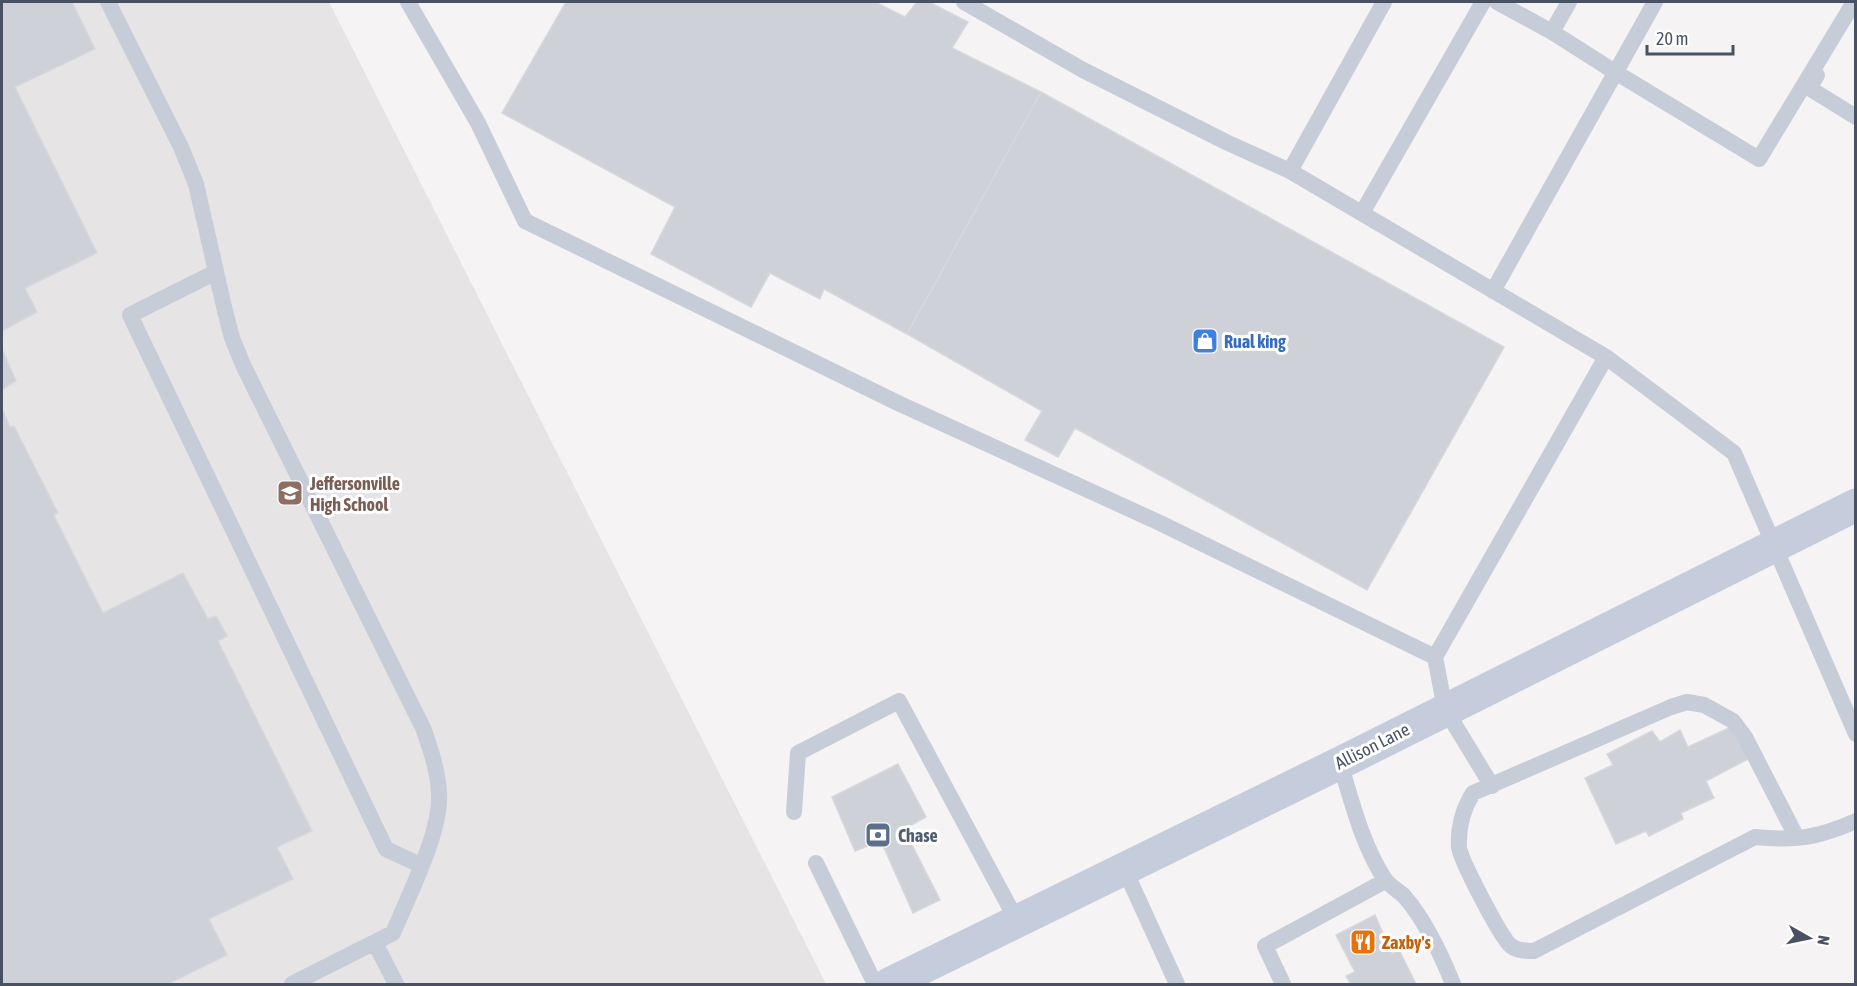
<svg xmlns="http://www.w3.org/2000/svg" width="1857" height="986" font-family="'Asap Condensed',sans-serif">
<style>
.education{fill:#e6e4e5}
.building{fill:#cfd1d8;stroke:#d7d7de;stroke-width:1.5}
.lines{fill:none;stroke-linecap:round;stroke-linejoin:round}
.service{stroke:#c6ccd8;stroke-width:16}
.secondary{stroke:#c5ccdc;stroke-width:33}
.labels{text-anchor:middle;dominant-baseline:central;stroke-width:6;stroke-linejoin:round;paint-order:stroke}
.shop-label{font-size:18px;font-weight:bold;fill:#366cbe;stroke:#fff;text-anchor:start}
.education-label{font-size:18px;font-weight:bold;fill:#785e54;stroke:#fff;text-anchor:start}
.street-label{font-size:18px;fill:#495262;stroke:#fff}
.service-label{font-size:18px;font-weight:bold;fill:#4e5e75;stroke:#fff;text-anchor:start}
.food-label{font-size:18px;font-weight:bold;fill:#c56008;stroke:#fff;text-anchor:start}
</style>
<rect width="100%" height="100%" fill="#f5f3f3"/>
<!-- education -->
<path class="education" d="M2,2H329L826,984H2Z"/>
<!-- building -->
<path class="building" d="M2,2H72L95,49L15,87L97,253L25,288L37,312L2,331Z
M566,2H875L905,17L917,2H929L968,22L952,48L1041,92L907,334L824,289L820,299L770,273L751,307L651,254L675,207L502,113Z
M1041,92L1504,347L1367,590L1075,428L1058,457L1025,440L1042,411L907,334Z
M2,349L16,381L2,390Z
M2,409L10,427L14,426L58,513L54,515L103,613L183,573L208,619L216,616L227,636L218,641L312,831L277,847L293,879L209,919L227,955L168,984H2Z
M1733,726L1752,757L1706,781L1714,798L1681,813L1683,819L1649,836L1646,831L1616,844L1585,778L1613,765L1607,754L1652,731L1660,742L1680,730L1688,747Z
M898,764L926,817L904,829L940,900L913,913L881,841L855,851L832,797Z
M1375,915L1392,954L1399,950L1416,984H1351L1346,976L1355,972L1336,935Z"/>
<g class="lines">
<!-- service -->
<path class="service" d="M108,2L181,147L196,184L225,311L232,338L244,367L424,730C432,754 440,777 439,802C437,840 408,897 393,933L292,984
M408,2L478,123L525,221L900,404L1160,523L1435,657
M964,2L1083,70L1226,142L1290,171L1606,357L1435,657L1445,709L1492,786
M1497,2L1552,32L1569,2
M1552,32L1615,72L1759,159L1854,2
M1817,75L1809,88L1856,117
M1290,171L1384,2
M1362,213L1483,2
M216,272L130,315L386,849L420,865
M1493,291L1655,2
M1606,357L1734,453L1856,734
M1340,763C1352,802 1362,844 1384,878C1389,886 1398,890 1404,896C1426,921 1441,954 1453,984
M794,812L798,753L899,701L1017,921
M1797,838L1745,737L1733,721L1704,705L1687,702L1671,707L1473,793C1463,809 1458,827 1459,847C1460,859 1501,938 1511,946C1518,951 1526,951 1534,951L1755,837C1796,841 1817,838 1856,821
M816,863L875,984
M1124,868L1177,984
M375,943L396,984
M1283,984L1265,946L1385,881"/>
<!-- secondary -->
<path class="secondary" d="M889,984L1340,763L1856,505"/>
</g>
<!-- icons -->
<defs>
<g id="shop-square" transform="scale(1.35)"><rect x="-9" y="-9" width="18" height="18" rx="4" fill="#3f7fe0" stroke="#fff"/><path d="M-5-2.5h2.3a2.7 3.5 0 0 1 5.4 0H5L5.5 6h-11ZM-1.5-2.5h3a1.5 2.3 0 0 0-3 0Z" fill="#fff"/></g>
<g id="school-square" transform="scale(1.35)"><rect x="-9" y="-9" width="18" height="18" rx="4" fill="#8d6e63" stroke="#fff"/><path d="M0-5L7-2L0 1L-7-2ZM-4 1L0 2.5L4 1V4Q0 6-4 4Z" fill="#fff"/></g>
<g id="bank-square" transform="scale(1.35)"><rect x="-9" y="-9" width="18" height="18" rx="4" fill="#5c6f8a" stroke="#fff"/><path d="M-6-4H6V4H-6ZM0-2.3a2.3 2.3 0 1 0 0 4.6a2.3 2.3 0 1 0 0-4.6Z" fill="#fff"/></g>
<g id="restaurant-square" transform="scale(1.35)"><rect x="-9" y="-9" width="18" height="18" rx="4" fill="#e8710a" stroke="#fff"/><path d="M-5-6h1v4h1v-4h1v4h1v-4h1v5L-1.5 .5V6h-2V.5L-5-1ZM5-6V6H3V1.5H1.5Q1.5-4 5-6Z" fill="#fff"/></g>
</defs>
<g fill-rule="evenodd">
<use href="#shop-square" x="1205" y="341"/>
<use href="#school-square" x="290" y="493"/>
<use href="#bank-square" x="878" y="835"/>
<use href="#restaurant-square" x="1363" y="942"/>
</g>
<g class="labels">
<!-- shop labels -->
<g class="shop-label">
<text x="1224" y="341">Rual king</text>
</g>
<!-- education labels -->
<g class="education-label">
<text x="310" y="483">Jeffersonville<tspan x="310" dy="21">High School</tspan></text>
</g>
<!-- street labels -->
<g class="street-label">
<text transform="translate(1372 746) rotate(-27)">Allison Lane</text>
</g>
<!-- service labels -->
<g class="service-label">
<text x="898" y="835">Chase</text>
</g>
<!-- food labels -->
<g class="food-label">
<text x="1382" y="942">Zaxby's</text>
</g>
</g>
<!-- border -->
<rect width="1857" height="986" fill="none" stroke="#495262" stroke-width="6"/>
<!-- north arrow -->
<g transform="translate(1809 938) rotate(99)" stroke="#ffffff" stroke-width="4.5" paint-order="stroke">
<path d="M0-4.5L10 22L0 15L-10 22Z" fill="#495262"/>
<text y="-9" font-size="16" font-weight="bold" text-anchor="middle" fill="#495262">N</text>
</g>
<!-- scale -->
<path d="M1647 45v9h86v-9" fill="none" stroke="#495262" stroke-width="3"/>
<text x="1656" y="45" font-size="18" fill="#495262" stroke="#ffffff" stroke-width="4.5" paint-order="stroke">20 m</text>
</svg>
